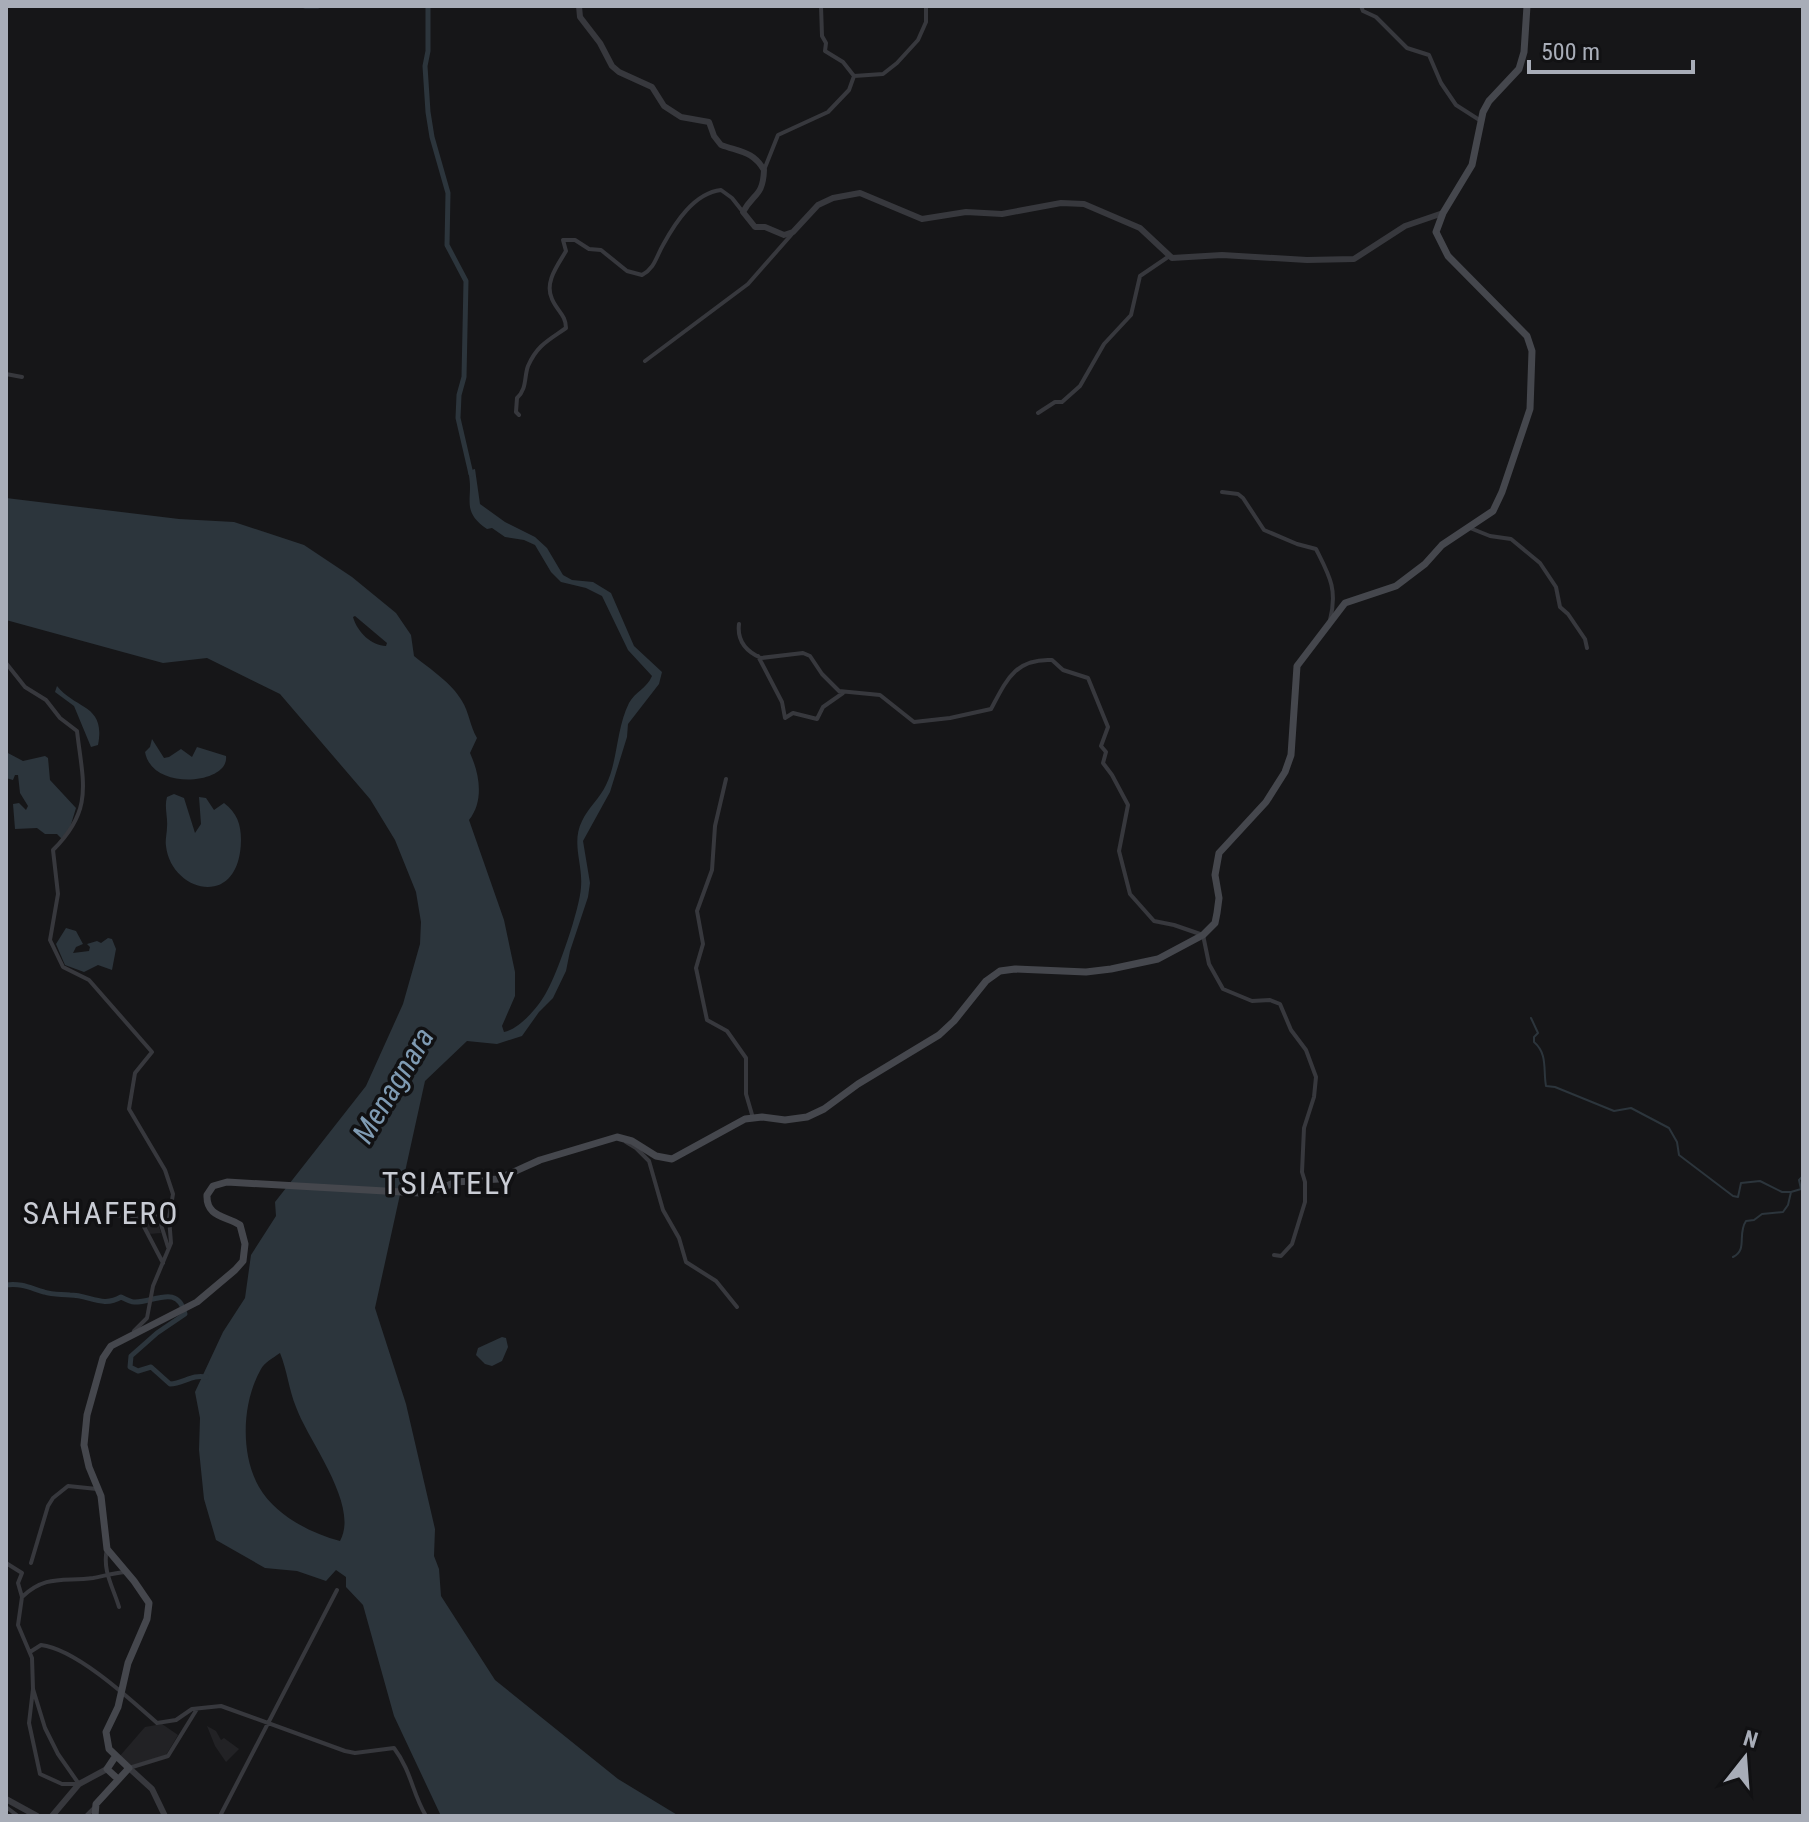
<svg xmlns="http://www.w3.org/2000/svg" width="1809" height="1822" font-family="'Roboto Condensed',sans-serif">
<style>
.built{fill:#222225}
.water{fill:#2c353c;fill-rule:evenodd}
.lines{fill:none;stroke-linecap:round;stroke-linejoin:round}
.stream{stroke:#2c353c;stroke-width:2}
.river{stroke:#2c353c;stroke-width:5}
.minor{stroke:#37383d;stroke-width:4}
.tertiary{stroke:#37383d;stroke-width:6}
.secondary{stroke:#45474d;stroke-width:7}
.labels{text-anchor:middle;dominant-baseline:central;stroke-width:7;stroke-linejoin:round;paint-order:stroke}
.water-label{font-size:30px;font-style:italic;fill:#7f9bb3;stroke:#111113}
.quarter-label{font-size:32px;letter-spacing:2px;fill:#c9ccd4;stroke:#111113}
</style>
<rect width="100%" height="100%" fill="#161618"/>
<!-- built -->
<path class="built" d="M133,1208L147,1214L145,1218L147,1220H157L161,1233L149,1234L142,1220L131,1215Z
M162,1724L178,1735L166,1755L130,1766L119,1757L145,1727Z
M207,1726L216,1731L221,1740L224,1738L239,1749L226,1762L215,1746Z"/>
<!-- water -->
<path class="water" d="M475,469L480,504L505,522L535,537L547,548L563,575L572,580L593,582L611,593L634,646L662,672L659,684L628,724L627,737L610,792L583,841L590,883L588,897L570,951L566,971L553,998L539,1012L522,1036L497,1044L467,1041L425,1081L375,1308L406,1404L435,1529L434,1556L439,1569L441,1596L495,1680L618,1779L679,1816H441L394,1716L363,1605L346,1587V1577L336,1570L326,1581L297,1571L265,1568L216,1540L204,1499L199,1450L200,1418L195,1392L223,1332L245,1298L251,1255L276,1216L275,1202L366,1086L403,1004L420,944L421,922L416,892L395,840L370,799L280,694L207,658L163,663L6,620V498L179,519L234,522L304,545L352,577L396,613L411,635L414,656C430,669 452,683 462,701C469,712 470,726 477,738L470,753C480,775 484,801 469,820L504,920L515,972V996L502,1026L504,1032C520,1029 540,1005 547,991C558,972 580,908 581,887C583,864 571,843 582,821C588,808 600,798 606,785C618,761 616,729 629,703C635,692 647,688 652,676L628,650L602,596L586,588L561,582L551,572L535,545L524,540L505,537L492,528L487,529C459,510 475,498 468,471ZM355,616L387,643L386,646C372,646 357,632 353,617ZM280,1353C287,1370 289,1390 296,1407C308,1441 360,1505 340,1541C310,1533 275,1515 259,1487C240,1454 242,1402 261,1369C265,1362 273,1358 280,1353Z
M57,686C76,710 106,704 98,745L91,747L74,706L55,692Z
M152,739L164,758L169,757L181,749L192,757L197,747L226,756C230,784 152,792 145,752L150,747Z
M6,752L23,761L45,756L48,758L50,780L76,808L69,831L62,839L57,834H45L37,828L15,829L13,804L19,803L26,810L28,806L20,793L18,775H15L13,780L6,778Z
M174,794L184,798L195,833L201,824L199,797L206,798L214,810L224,803C237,813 241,824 241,840C240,911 171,892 166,846C165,840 167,833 167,827C168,817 164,807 167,797Z
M66,928L76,931L83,944L76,947L73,953L89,951L90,947L87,944L97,941L101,943L108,938L112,939L116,949L112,970L98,965L84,972L65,965L56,944Z
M502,1337L506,1338L508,1347L502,1361L492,1366L485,1364L476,1355L478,1348Z"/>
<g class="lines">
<!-- stream -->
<path class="stream" d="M1531,1018L1538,1033L1534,1037V1042C1548,1054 1543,1070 1546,1086L1555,1087L1614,1111L1631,1108L1669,1128L1677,1142L1679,1155L1733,1196L1738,1197L1741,1183L1760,1181L1782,1192H1791
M1733,1257C1748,1250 1737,1234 1746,1221L1754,1220L1762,1214L1783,1212L1788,1205L1791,1192L1801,1189L1799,1180L1803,1176"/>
<!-- river -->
<path class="river" d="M305,6H318
M428,6V51L425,66L428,112L432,137L448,193L447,245L466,281L464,377L459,395L458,418L471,474
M6,1285C22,1283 30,1288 44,1292C53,1295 61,1294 70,1295C89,1295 103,1308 121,1297C123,1298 131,1302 134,1302C153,1303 178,1283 185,1314L157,1333L131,1356L130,1367L138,1371L151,1367L170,1384C183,1384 192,1374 206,1377"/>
<!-- minor -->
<path class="minor" d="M821,6L822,36L826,43L825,51L843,62L854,76
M1361,6L1363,11L1376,17L1407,48L1429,55L1441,83L1456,105L1481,121
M854,76L883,74L897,63L918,40L926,22V6
M764,170L778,135L828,112L849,90L854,76
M645,361L748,284L792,234
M6,374L22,377
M1038,413L1055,402H1062L1080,386L1104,344L1131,315L1140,276L1168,257
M519,415L516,412L517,398C527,389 524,377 528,366C537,345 549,340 566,328C566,315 557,311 552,299C544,282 558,265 566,251L563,240H575L589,249L601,250L627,271L642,275C655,268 656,257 663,245C675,223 694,193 721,190L732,198L743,212
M1222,492L1238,494L1243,498L1264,530L1297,544L1316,549C1329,575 1338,589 1330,620
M1470,528L1490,536L1511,539L1540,563L1556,587L1560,607L1568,614L1585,639L1587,648
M739,624C737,640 745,651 761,658L803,653L810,656L822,674L839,691L880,695L914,722L950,718L991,709C1006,681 1015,658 1052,660L1063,670L1088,678L1108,727L1101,746L1106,752L1103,763L1112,775L1128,805L1119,851L1130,894L1154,921L1174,925L1203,935L1209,964L1223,989L1252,1001L1270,1000L1280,1004L1291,1030L1306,1050L1316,1077L1314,1097L1304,1128L1302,1172L1305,1182V1202L1292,1244L1281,1256L1274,1255
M758,656L782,702L785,718L793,713L817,719L823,707L843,693
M6,663L25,687L46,700L60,718L77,731C83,783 94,809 53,850L58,894L50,940L63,967L89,980L152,1052L135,1073L129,1109L165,1170L173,1194L169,1218L171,1243L153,1286L147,1318L134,1331
M726,779L715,826L712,870L697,911L703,944L696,968L707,1020L727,1031L746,1058V1094L753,1118
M626,1142L636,1148L649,1161L663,1210L679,1238L686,1262L716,1281L737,1307
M151,1211L158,1215L168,1247
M111,1215L130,1216L141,1221L163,1263
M107,1549C102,1570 113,1587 119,1607
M6,1563L22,1573L18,1583L22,1597L18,1625L32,1658L33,1689L45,1728L58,1754L79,1784
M31,1563L48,1506L53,1498L68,1486L97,1489
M22,1597C46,1574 64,1582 93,1578C104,1576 114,1573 125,1572
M30,1652L41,1645C76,1649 130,1699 157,1723L176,1720L192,1709L221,1706L345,1751L355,1753L394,1748C412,1772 412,1793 426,1816
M33,1689L29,1723L40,1774L62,1784H79
M129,1768L168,1756L197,1709
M6,1807L18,1816
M86,1816L94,1808
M220,1816L337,1590"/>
<!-- tertiary -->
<path class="tertiary" d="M579,6L580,17L600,43L612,66L619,72L652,87L664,106L681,117L709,122L714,136L721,145C740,152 753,151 764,170C763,197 753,193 743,212L755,227H765L784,235L793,232L818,205L833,198L860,193L922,219L966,212L1002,214L1061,203L1084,204L1140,228L1172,258L1222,255L1307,260L1354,259L1405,226L1443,213
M129,1768L152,1789L165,1816
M6,1799L37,1816
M52,1816L79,1784L107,1769"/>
<!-- secondary -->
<path class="secondary" d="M115,1757L107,1769L118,1779
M95,1816L96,1804L129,1768L109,1749L106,1732L118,1707L128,1663L147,1619L149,1603L134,1581L107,1549L101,1496L89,1467L84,1445L87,1415L103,1358L111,1346L197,1302L235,1270L243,1261L245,1244L240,1225C226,1216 206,1217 207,1195L213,1186L227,1182L420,1193L442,1188L456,1182L498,1179L540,1160L617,1137L632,1141L656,1156L672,1159L745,1119L762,1117L785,1120L807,1117L824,1109L858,1084L939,1035L954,1021L986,981L1000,971L1015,969L1086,972L1111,969L1158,959L1203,935L1215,923L1217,913L1219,898L1215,875L1219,853L1266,802L1285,772L1291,755L1297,666L1345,603L1396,586L1425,564L1442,545L1493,511L1502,492L1530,409L1532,351L1527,336L1448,256L1436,232L1443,213L1472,165L1483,112L1489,101L1519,69L1524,52L1527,6"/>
</g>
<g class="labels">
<!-- water labels -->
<g class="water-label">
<text transform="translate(393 1085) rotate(-59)">Menagnara</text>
</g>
<!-- quarter labels -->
<g class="quarter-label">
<text x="449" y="1183">TSIATELY</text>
<text x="101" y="1213">SAHAFERO</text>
</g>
</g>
<!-- border -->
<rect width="1809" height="1822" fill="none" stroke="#a8adb8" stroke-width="16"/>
<!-- north arrow -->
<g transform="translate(1745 1758) rotate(17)" stroke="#111113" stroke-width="6" paint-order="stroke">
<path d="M0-6L14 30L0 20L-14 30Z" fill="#a8adb8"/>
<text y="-12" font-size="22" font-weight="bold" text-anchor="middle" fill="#a8adb8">N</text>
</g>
<!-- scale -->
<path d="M1529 60v12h164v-12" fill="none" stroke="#a8adb8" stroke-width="4"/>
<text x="1541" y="60" font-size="24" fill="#a8adb8" stroke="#111113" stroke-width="6" paint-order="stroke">500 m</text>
</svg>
